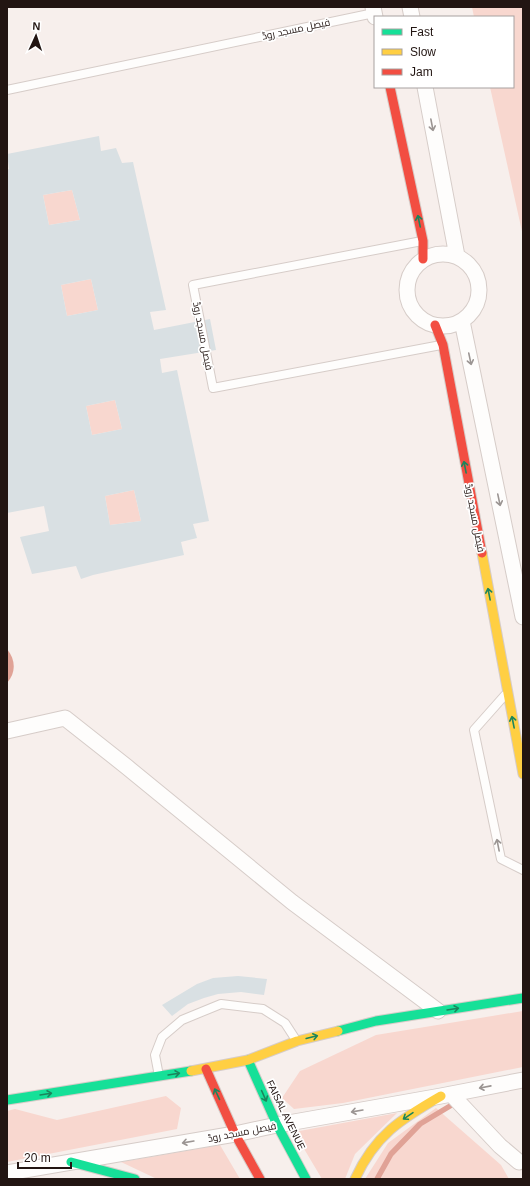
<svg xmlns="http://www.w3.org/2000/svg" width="530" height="1186" font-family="Helvetica,Cairo,sans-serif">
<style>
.green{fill:#f8d7cf}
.water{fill:#e0a296}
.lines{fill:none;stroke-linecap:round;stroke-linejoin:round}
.stream{stroke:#e0a296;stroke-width:5.5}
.building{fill:#d9e0e3;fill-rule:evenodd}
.lane-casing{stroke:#d6ccc8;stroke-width:10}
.street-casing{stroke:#d6ccc8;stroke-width:17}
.fast-casing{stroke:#d6ccc8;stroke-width:11}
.slow-casing{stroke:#d6ccc8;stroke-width:11}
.jam-casing{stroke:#d6ccc8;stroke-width:11}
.lane{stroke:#fefdfc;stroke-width:8}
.street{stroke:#fefdfc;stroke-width:15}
.fast{stroke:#16e098;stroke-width:9}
.slow{stroke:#ffcf43;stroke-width:9}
.jam{stroke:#f24e42;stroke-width:9}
.oneway{stroke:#9b9593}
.oneway2{stroke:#1b855c}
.labels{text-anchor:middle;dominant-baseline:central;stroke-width:3.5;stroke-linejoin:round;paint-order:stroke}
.street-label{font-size:10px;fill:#221512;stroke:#fff}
</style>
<rect width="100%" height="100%" fill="#f7efec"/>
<!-- green -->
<path class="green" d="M472,7H523V236L490,87H513V17H474Z
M72,190L80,220L49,225L43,195Z
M91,279L98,310L67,316L61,285Z
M115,400L122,429L92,435L86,406Z
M134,490L141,521L110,525L105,496Z
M523,1011V1067L343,1103L294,1109L282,1098L300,1071L376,1035Z
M166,1096L181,1108L177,1129L7,1162V1111L15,1109L57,1120Z
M436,1108L501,1165L509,1179H365L388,1143Z
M397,1113L355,1154L345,1179H322L294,1132Z
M220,1145L240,1179H157L121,1162Z"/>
<!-- water -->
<path class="water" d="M7,649C16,660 16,673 7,683Z"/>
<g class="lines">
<!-- stream -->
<path class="stream" d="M377,1179L391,1154L420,1124L450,1106"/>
</g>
<!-- building -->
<path class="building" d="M99,136L101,151L116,148L122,163L133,162L166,310L150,312L154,330L210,319L216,350L160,359L162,373L177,370L209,521L193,524L197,538L181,542L184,555L93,575L81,579L76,566L32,574L20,537L49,531L44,506L7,513V170L9,169L7,154ZM72,190L80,220L49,225L43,195ZM91,279L98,310L67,316L61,285ZM115,400L122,429L92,435L86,406ZM134,490L141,521L110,525L105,496Z
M238,976L267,979L264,995L241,992L218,994L204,998L188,1004L172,1016L162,1005L197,984L213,978Z"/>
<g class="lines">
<!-- lane casing -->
<g class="lane-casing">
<path id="lane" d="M7,90L374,13
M422,241L193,285L213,388L441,345
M505,695L474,730L501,859L523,870
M159,1076L155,1055L162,1037L182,1020L221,1004L263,1009L285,1023L296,1040"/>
</g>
<!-- street casing -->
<g class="street-casing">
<path id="street" d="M373,7L375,17
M410,7L412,17
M425,87L457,256
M407 290a36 36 0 1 1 72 0a36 36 0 1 1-72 0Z
M462,321L523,617
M7,731L65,718L127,767L292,902L438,1011
M451,1094L500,1146L519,1162
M7,1173L235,1134L277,1125L441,1096L523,1080"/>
</g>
<!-- fast casing -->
<g class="fast-casing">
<path id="fast" d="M338,1031L376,1021L523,998
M248,1060L277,1125L306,1179
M7,1100L191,1071
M71,1162L135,1179"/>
</g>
<!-- slow casing -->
<g class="slow-casing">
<path id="slow" d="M482,553L523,774
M191,1071L248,1060L297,1041L338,1031
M355,1179C375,1135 401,1119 441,1096"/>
</g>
<!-- jam casing -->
<g class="jam-casing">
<path id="jam" d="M390,87L423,241V259
M435,325L443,345L482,553
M206,1069L235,1134L260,1179"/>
</g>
<!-- lane -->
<use href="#lane" class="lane"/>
<!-- street -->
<use href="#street" class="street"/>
<!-- fast -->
<use href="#fast" class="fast"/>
<!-- slow -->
<use href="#slow" class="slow"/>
<!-- jam -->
<use href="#jam" class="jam"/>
</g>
<!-- one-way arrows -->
<defs><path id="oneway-shaft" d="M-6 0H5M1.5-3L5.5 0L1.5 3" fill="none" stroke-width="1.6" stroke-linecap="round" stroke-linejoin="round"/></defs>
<g class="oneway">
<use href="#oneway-shaft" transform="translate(432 125) rotate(79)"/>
<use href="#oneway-shaft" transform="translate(470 359) rotate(78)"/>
<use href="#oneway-shaft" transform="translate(499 500) rotate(78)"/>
<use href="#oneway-shaft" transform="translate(498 845) rotate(-101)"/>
<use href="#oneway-shaft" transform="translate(485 1087) rotate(169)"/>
<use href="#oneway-shaft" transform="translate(357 1111) rotate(170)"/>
<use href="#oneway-shaft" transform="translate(188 1142) rotate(170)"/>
</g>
<g class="oneway2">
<use href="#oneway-shaft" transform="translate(419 221) rotate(-102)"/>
<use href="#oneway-shaft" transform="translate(465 467) rotate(-101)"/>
<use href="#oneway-shaft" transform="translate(489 594) rotate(-101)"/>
<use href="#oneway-shaft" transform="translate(513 722) rotate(-101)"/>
<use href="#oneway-shaft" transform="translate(453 1009) rotate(-9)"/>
<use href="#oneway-shaft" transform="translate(312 1037) rotate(-14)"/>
<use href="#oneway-shaft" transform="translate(174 1074) rotate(-9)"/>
<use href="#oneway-shaft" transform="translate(46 1094) rotate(-9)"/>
<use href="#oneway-shaft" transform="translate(217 1094) rotate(-115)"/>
<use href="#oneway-shaft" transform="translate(264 1096) rotate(66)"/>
<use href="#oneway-shaft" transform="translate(408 1116) rotate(146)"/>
</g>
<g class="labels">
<!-- street labels -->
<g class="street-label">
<text transform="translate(296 29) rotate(-12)">فیصل مسجد روڈ</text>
<text transform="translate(203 336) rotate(79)">فیصل مسجد روڈ</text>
<text transform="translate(475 518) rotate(79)">فیصل مسجد روڈ</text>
<text transform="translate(286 1115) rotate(64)">FAISAL AVENUE</text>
<text transform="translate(242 1132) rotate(-11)">فیصل مسجد روڈ</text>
</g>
</g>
<!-- border -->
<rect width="530" height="1186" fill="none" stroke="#221512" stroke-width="16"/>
<!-- legend -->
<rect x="374" y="16" width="140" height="72" fill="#ffffff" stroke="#a7a1a0"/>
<rect x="382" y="29" width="20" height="6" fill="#16e098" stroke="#a7a1a0"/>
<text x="410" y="36" font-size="12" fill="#221512">Fast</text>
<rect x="382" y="49" width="20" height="6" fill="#ffcf43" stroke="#a7a1a0"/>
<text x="410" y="56" font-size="12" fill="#221512">Slow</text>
<rect x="382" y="69" width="20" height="6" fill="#f24e42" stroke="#a7a1a0"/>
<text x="410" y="76" font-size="12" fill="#221512">Jam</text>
<!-- north arrow -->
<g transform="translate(36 36) rotate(3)" stroke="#ffffff" stroke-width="3" paint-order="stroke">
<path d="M0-3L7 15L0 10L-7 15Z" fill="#221512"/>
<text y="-6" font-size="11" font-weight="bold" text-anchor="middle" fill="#221512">N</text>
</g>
<!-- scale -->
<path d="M18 1162v6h53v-6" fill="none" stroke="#221512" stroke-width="2"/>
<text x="24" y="1162" font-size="12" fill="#221512" stroke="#ffffff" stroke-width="3" paint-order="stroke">20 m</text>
</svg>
